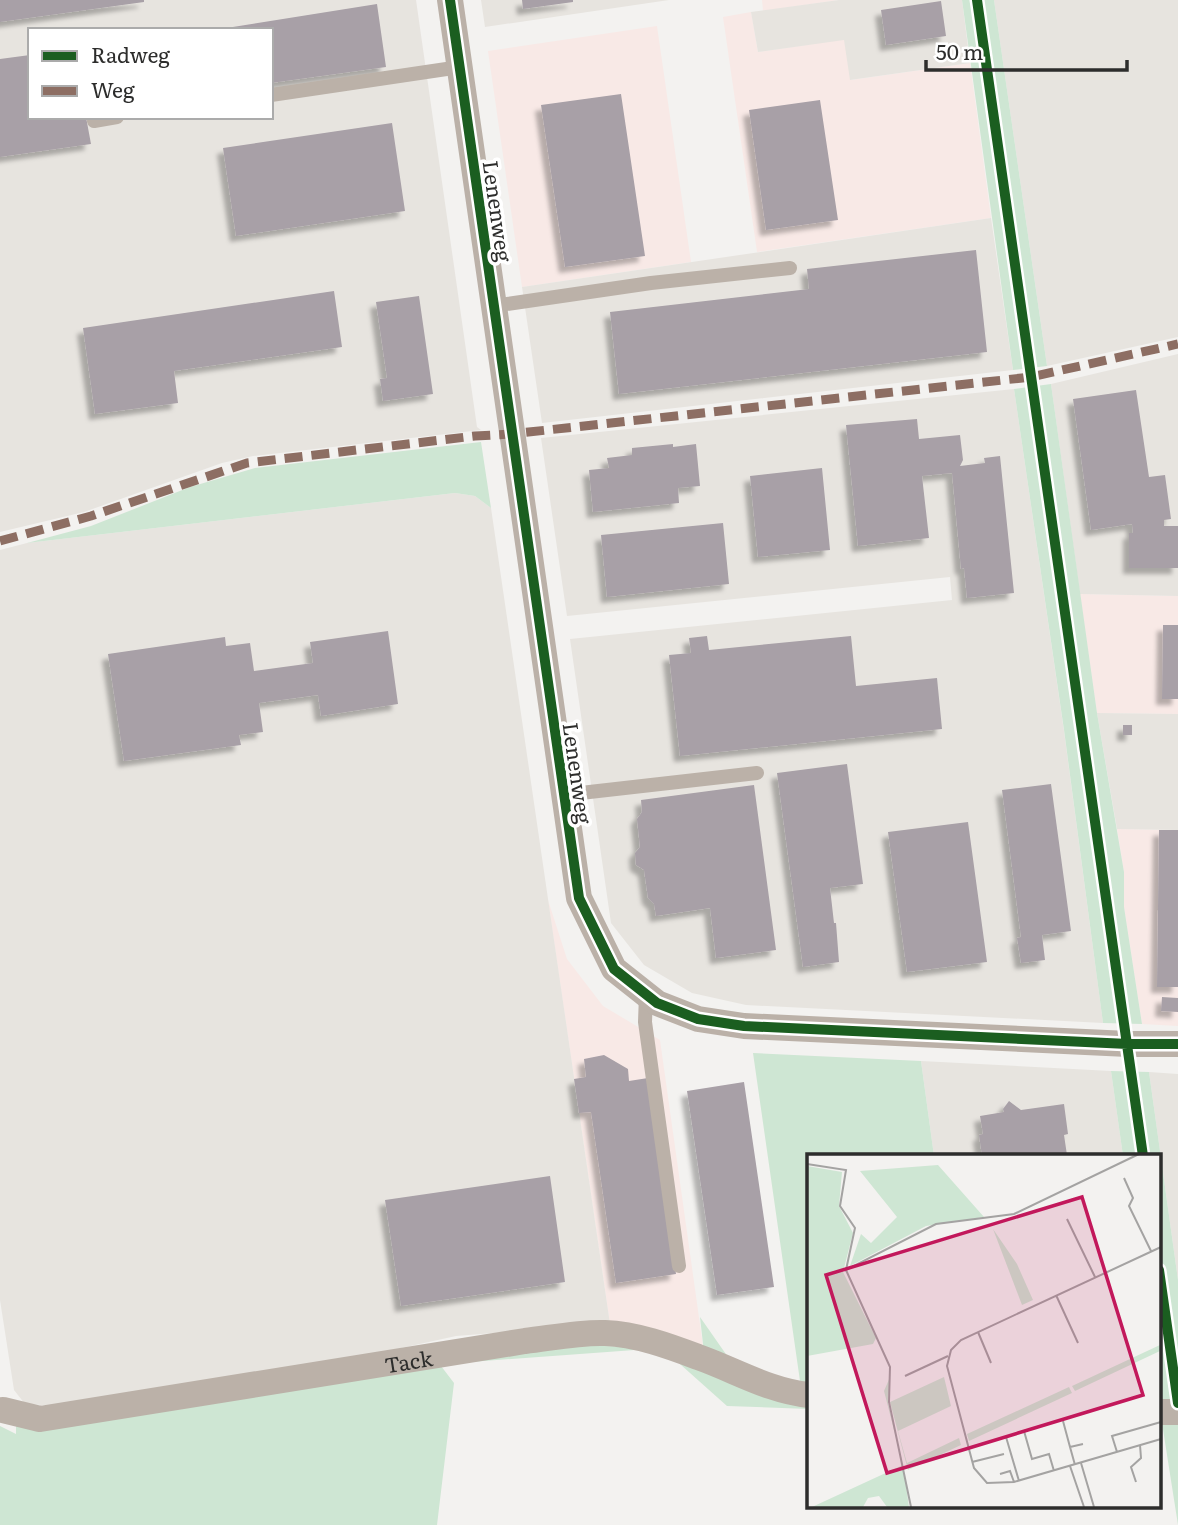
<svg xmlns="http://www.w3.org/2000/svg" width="1178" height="1525" font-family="Literata,serif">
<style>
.commercial{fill:#f8e9e6}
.built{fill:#e7e4df;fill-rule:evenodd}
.green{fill:#cee6d3}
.building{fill:#a8a0a7;filter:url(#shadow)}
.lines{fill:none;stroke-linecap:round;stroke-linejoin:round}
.service{stroke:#bbb1a8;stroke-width:14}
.minor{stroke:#bbb1a8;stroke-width:26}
.quiet{stroke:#8d6e63;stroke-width:9;stroke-dasharray:18 9;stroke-linecap:butt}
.cycleway-casing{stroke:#fff;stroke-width:15}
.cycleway{stroke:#1b5e20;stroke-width:10}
.labels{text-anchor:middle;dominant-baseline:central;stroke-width:7;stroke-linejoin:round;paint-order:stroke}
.street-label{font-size:21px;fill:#2d2d2c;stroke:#fff}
.inset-road{fill:none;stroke:#a4a3a2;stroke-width:2}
.view{fill:#c2185b;fill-opacity:0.15;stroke:#c2185b;stroke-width:3.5}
.inset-edge{fill:none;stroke:#2d2d2c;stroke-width:3.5}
</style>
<defs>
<filter id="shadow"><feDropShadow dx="-6" dy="6" stdDeviation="2" flood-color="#0004"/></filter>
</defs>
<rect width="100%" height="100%" fill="#f3f2f0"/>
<!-- commercial -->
<path class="commercial" d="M762,0H839L763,11Z
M751,12L758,52L845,39L851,80L970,63L991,218L757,252L723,17Z
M657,26L691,262L522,287L488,51Z
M1080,594L1178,596V714L1097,713Z
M1117,829L1178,830V1026L1142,1024L1124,907V872Z
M548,900L567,959L603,1006L660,1040L704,1353L610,1324Z"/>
<!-- built -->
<path class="built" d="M0,0H416L477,427L481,430L253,456L222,463L84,512L0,532ZM30,30H271V117H30Z
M481,0H669L485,27Z
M839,0H962L970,63L850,80L844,40L758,52L751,12Z
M994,0H1178V337L1047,366Z
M991,218L1013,370L542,423L522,287Z
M1178,354V596L1080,594L1051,384Z
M1014,389L1064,731L1103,1023L746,1005L692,993L644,965L611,923L570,639L952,600L950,577L567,616L541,438Z
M455,493L475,496L491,508L610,1324L456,1336L333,1363L58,1406L25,1404L14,1390L0,1300V550L27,543Z
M1097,713L1178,714V830L1117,829Z
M921,1061L1111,1071L1123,1156H934Z
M1149,1072L1178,1074V1280Z"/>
<!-- green -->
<path class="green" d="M962,0H994L1047,366L1013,370Z
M1051,384L1097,713L1124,872V907L1142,1024L1103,1023L1064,730L1014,389Z
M481,442L491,508L475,496L455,493L27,543L91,526L190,487L255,468Z
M753,1053L921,1061L934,1156H809V1389L801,1388Z
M1111,1071L1149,1072L1178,1280V1406H1159V1156H1123Z
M700,1317L737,1370L704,1353Z
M547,1344L662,1348L809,1401V1409L727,1406L662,1348L470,1362Z
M441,1366L454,1383L437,1525H0V1426L16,1434V1425Z
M1178,1422V1525L1162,1423Z"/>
<!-- building -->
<path class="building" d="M0,0H144V2L0,22Z
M522,0H573V2L523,9Z
M941,1L946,36L886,45L881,10Z
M377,4L386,67L271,83V30H214Z
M30,55V117H86L91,144L0,157V59Z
M621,94L645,256L565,267L541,105Z
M820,100L838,220L766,230L749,110Z
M392,123L405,211L236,236L223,148Z
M976,250L987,352L619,394L610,312L809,289L807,269Z
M334,291L342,347L174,371L178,403L95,414L83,328Z
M419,296L433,394L383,401L380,379L387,378L376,302Z
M1136,390L1149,477L1165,475L1171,519L1164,520V526H1178V568H1129V533H1133L1132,524L1091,530L1073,399Z
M917,419L919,439L960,435L963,460L960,466L985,463L984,458L1000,456L1014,593L967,598L964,568L961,569L952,473L922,476L929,538L858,546L846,425Z
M673,444V447L696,444L700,486L678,488L679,503L593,512L589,470L609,468L607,458L632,455V448Z
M822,468L830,550L758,557L750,476Z
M723,523L729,584L607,597L601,535Z
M1163,625H1178V699H1162Z
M388,631L398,704L321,716L318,695L259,703L263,732L239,735L241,745L124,761L108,654L225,637L226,646L250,643L254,671L313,663L310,642Z
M707,636L709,650L851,636L856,686L937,678L942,729L680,756L669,655L691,653L689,638Z
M1123,725H1132V735H1123Z
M847,764L863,884L830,888L834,923H836L839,962L803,967L777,773Z
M1051,784L1071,931L1042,935L1045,960L1021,963L1017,938L1021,937L1002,790Z
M754,785L776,950L716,958L710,908L656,916L654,904L648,898L644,870L636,865L635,853L640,847L637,819L642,812L641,800Z
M968,822L987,962L907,972L888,832Z
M1159,830H1178V987H1157Z
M1162,997L1178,998V1012L1161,1011Z
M604,1055L628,1069L629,1081L648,1078L676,1274L616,1283L591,1112L579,1113L574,1079L586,1077L584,1059Z
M744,1082L774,1287L717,1295L687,1091Z
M1009,1101L1021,1110L1064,1104L1068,1134L1064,1135L1067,1155L982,1156L979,1135L983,1134L980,1116L1004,1112L1003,1109Z
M550,1176L565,1282L401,1306L385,1200Z"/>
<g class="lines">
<!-- service -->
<path class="service" d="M271,95L460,67
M94,121L117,117
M493,306L651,283L790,268
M563,795L757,773
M646,995L645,1022L679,1266"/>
<!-- minor -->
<g class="minor">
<path d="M450,0L579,898L614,969L657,1003L698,1019L744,1026L1128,1044H1178"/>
<path id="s1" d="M3,1410L40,1419L525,1341C551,1338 579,1332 605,1333C636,1334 669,1346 698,1357C735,1370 769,1391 809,1395"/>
<path d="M1159,1412H1178"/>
</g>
<!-- quiet -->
<path class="quiet" d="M0,541L91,516L247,463L475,436L511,434L1031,377L1178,344"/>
<!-- cycleway casing -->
<g class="cycleway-casing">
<path id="cycleway" d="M450,0L579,898L614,969L657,1003L698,1019L744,1026L1128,1044H1178
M977,0L1143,1156
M1159,1270L1178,1403"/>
</g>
<!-- cycleway -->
<use href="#cycleway" class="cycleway"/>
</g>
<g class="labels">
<!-- street labels -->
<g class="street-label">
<text transform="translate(499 211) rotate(82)">Lenenweg</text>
<text transform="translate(579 773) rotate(82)">Lenenweg</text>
<text stroke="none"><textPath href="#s1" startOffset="411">Tack</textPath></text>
</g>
</g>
<!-- overview -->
<g transform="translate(807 1154)">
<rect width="354" height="354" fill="#f3f2f0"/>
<path d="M131,11L177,63L119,72L43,112L54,80L64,89L90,63L53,17ZM0,12L35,18L32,52L46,79L36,118L69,184L66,190L0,202ZM186,75L210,110L226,146L215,151ZM353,191V197L268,237L265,232ZM71,192L83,223L81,249L96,311L102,353H80L72,342L61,344L56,353H5L96,311L77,237L83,223ZM137,223L144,252L91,277L100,309L152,284L154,291L101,316L83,248ZM262,233L265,239L162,287L160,280Z" fill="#cee6d3"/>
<path class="inset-road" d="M0,10L39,16L33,52L48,74L39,116L129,70L207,60L332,0M317,24L326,44L322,52L344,97M260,65L288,123M354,93L154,186L144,196L140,212L167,314L180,329L207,328L354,285M39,116L83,213L82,248L104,353M249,141L271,189M171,178L184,209M98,222L141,202M256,267L263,293M310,298L305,282L354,268M165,308L197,300M274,309L287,353M268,311L263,293L276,290M263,312L277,353M193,320L203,317L207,328M212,327L199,283L217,277L225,305L242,300L247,317M329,328L324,313L334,304L333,291"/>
<path class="view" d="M275,43L336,241L80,319L19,121Z"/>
<rect width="354" height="354" class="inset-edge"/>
</g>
<!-- legend -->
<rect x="28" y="28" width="245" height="91" fill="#ffffff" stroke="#ababab" stroke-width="2"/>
<rect x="42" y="51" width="35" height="10" fill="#1b5e20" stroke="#ababab" stroke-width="2"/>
<text x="91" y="63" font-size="21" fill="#2d2d2c">Radweg</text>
<rect x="42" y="86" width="35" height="10" fill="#8d6e63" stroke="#ababab" stroke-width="2"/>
<text x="91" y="98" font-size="21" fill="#2d2d2c">Weg</text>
<!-- scale -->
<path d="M926 60v10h201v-10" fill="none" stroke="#2d2d2c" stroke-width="3.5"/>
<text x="936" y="60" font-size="21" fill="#2d2d2c" stroke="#ffffff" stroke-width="5" paint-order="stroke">50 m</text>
</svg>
